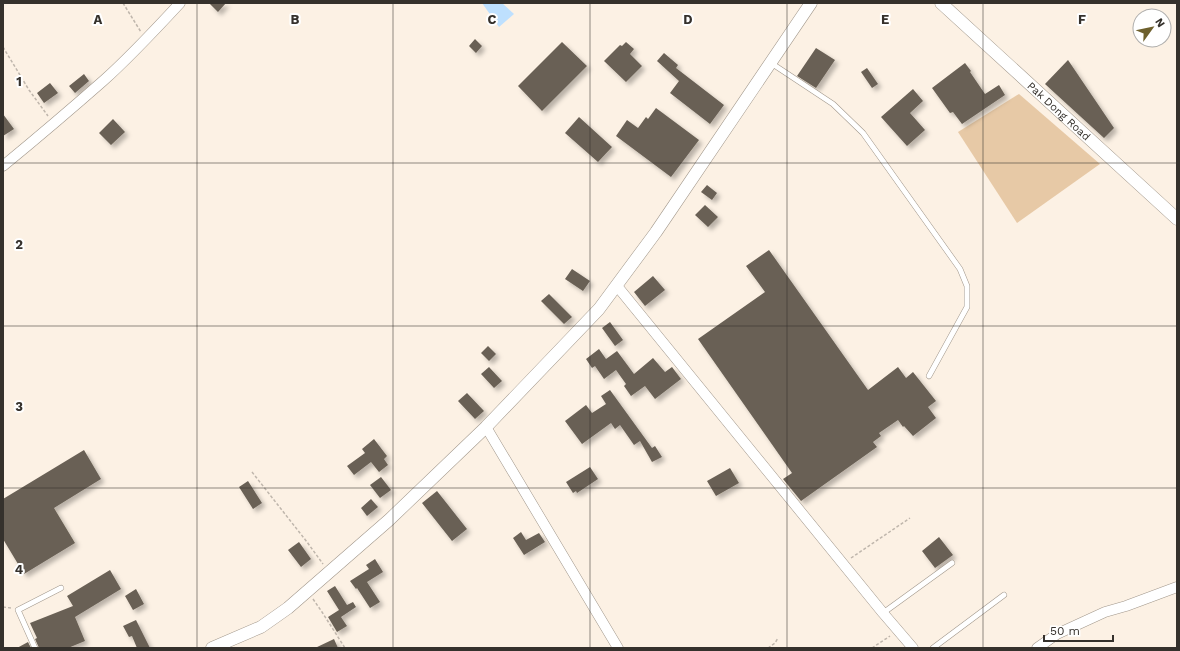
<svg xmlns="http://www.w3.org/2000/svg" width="1180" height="651" font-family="'Work Sans',sans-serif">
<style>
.green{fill:#e7c9a6}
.water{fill:#bee0fe}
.building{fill:#696055;filter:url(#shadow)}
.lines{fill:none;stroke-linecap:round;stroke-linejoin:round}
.service-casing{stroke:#a1978b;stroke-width:6}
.minor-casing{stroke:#a1978b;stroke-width:11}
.tertiary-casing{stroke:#a1978b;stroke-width:13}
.path{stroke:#bfb6ac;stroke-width:1.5;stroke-dasharray:3 2;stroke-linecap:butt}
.service{stroke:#fff;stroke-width:5}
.minor{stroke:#fff;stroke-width:10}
.tertiary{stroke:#fff;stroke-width:12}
.grid{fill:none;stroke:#35312c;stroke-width:1;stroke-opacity:0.55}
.labels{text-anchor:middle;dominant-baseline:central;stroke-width:4;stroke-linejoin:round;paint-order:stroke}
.street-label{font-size:11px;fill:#35312c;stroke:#fff}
.grid-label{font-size:13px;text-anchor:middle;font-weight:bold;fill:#35312c;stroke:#fff;stroke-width:4;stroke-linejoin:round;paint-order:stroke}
</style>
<defs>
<filter id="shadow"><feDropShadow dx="3.5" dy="3.5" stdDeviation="2" flood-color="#0004"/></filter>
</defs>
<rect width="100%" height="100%" fill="#fcf1e4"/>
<!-- green -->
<path class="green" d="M1019,94L1100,164L1017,223L958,132Z"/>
<!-- water -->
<path class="water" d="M482,3H502L514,14L499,27Z"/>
<!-- building -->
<path class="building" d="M209,3H226L218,12Z
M475,39L482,46L476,53L469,46Z
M562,42L587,66L542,111L518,86Z
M626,42L634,49L630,54L642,66L626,82L604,61L620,45L622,46Z
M816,48L835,60L816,88L797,76Z
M664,53L678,65L676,68L724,105L710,124L670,93L679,81L657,61Z
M1068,60L1114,128L1104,138L1045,84Z
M965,63L971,71L970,72L985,94L999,85L1005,95L962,124L953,112L950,113L932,88Z
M867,68L878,84L872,88L861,72Z
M84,74L89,81L75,93L69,86Z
M50,83L58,93L44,103L37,93Z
M913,89L923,101L910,113L925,130L907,146L881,117Z
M656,108L699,140L671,177L616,136L627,120L638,128L646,117L648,119Z
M3,114L14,129L3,136Z
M579,117L612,147L598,162L565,133Z
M113,119L125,132L111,145L99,133Z
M707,185L717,193L712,200L701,192Z
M705,205L718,217L708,227L695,215Z
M769,250L868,390L898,367L906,378L913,372L936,401L928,407L936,418L913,436L904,426L903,427L898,420L879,433L881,436L873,442L877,447L801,501L783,479L792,473L698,339L765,292L746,266Z
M572,269L590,281L583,291L565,279Z
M653,276L665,290L645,306L634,292Z
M549,294L572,317L564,324L541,301Z
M610,322L623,340L615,346L602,328Z
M488,346L496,354L489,361L481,353Z
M599,349L606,359L617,351L634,374L653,358L665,372L672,367L681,379L655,399L645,386L631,396L624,386L626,384L616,370L604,379L595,366L592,368L586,359Z
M489,367L502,381L494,388L481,374Z
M610,390L652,448L655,446L662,457L652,462L640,441L634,445L620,425L615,429L611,423L582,444L565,421L586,405L592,413L606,404L601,396Z
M467,393L484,411L475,419L458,401Z
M374,439L387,456L384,459L388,465L379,472L371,462L354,475L347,466L365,453L362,449Z
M84,450L101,479L54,508L75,543L24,574L3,539V499Z
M590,467L598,479L577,493L576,491L573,493L566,482Z
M730,468L739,483L716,496L707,481Z
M381,477L391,490L380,498L370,485Z
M248,481L262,503L253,509L239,487Z
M437,491L467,529L452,541L422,503Z
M371,499L378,507L367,516L361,508Z
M521,532L526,540L539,533L545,542L524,555L513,538Z
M939,537L953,555L935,568L922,551Z
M299,542L311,559L301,567L288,550Z
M375,559L383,572L367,582L380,602L370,608L357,588L356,589L350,581L369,569L366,565Z
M110,570L121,589L75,617L85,641L68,648H39L35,639L37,638L30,623L73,606L67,596Z
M335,586L347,605L353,602L356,607L341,617L347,626L337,632L328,617L339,610L327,591Z
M136,589L144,604L133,610L125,596Z
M136,620L150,648H137L132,636L129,637L123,626Z
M334,639L338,648H315Z
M28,642L31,648H17Z"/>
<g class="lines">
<!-- service casing -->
<g class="service-casing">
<path id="service" d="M771,63L833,104L863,133L960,269L967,286V307L929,376
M883,613L952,563
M35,648L18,610L61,588
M933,648L1004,595"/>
</g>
<!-- minor casing -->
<g class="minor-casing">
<path id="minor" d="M3,166C37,138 70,110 103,81C130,57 155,30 180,3
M617,286L883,613L913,648
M486,427L618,648
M1037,648L1057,634L1105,612L1126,606L1177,587"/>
</g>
<!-- tertiary casing -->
<g class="tertiary-casing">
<g id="tertiary">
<path id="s1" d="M941,3L1177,219"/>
<path d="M212,648L261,627L288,608L389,520L486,427L599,309L656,232L811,3"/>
</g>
</g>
<!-- path -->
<path class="path" d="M123,3L141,32
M3,47L29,90L48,116
M252,472L307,542L323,564
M851,558L910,518
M313,599L322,612L345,648
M3,607L11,608
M768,648L775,643L778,638
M872,648L890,636"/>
<!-- service -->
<use href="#service" class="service"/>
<!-- minor -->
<use href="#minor" class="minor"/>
<!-- tertiary -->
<use href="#tertiary" class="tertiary"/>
</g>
<!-- grid -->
<path class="grid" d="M197,3V648M393,3V648M590,3V648M787,3V648M983,3V648M3,163H1177M3,326H1177M3,488H1177"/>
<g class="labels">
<!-- street labels -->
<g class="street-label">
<text stroke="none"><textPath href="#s1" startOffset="160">Pak Dong Road</textPath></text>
</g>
</g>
<g class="grid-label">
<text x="98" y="24">A</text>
<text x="295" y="24">B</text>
<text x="492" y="24">C</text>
<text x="688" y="24">D</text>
<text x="885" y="24">E</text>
<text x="1082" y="24">F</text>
<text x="19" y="86">1</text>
<text x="19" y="249">2</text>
<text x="19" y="411">3</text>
<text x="19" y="574">4</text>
</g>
<!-- border -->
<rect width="1180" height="651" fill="none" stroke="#35312c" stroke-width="8"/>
<!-- north arrow -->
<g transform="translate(1152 28) rotate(57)"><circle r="19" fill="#ffffff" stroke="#aeadab"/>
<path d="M0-3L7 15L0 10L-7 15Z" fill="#6e602d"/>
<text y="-6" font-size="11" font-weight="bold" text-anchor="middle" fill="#35312c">N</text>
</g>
<!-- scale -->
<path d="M1044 635v6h69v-6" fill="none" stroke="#35312c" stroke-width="2"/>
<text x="1050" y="635" font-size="12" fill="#35312c" stroke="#ffffff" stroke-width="3" paint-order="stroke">50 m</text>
</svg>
